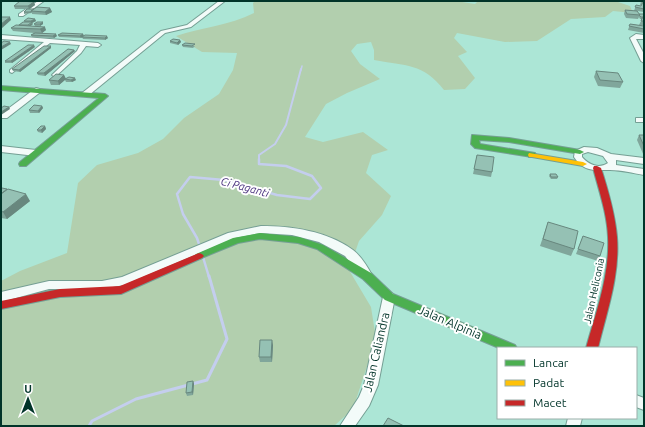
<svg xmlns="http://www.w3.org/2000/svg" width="645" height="427" font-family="Ubuntu,sans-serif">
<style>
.green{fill:#b2cfae}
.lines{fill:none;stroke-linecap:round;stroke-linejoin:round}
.stream-far3{stroke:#c4ceee;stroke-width:1.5}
.stream-far2{stroke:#c4ceee;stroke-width:2}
.stream-far1{stroke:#c4ceee;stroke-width:2.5}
.stream{stroke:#c4ceee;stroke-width:3}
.street-casing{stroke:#759f94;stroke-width:2}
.fast-casing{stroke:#759f94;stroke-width:2}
.slow-casing{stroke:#759f94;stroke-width:2}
.jam-casing{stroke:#759f94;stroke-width:2}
.street{fill:#f3fbf9;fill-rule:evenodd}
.fast{fill:#4caf50;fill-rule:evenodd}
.slow{fill:#ffc107;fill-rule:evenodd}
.jam{fill:#c62828;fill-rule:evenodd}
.wall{fill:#80a69b}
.shaded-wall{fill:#68877e}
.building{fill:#95c1b4;stroke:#68877e}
.labels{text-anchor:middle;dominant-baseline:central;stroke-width:4;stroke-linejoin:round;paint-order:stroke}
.street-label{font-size:10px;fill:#013429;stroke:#fff}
.water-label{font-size:11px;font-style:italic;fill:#48307d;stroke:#fff}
.near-street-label{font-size:12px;fill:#013429;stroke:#fff}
</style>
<rect width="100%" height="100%" fill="#ace6d6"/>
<!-- green -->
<path class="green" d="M255,1H456L475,4L478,1H615L630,6L633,13L613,11L605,17L571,19L537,41L505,42L457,33L454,38L467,52L458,56L475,78L465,89L444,90C423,63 406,66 374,60V50L371,42L357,44L351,51L360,64L380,79L347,93L326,104L305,137L323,142L363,132L388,150L372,155L366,173L391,196L382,215L359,241L349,270L371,307L376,339L353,409L334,426H1V281L20,271L67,253L78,183L97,165L138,153L163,139L184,118L219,94L233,70L237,53L202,52L176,36C202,27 229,26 254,13L253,3Z"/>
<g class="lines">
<!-- stream-far3 -->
<path class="stream-far3" d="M301,70L302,66"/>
<!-- stream-far2 -->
<path class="stream-far2" d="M259,160V155L275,144L286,125L301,69"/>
<!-- stream-far1 -->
<path class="stream-far1" d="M200,247L197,238L183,214L177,194L190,177L224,180L277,195L310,199L321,188L312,176L286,166L259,164V159
M203,257L209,277"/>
<!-- stream -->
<path class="stream" d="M89,426L92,421L136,399L207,380L227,339L209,276"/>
<!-- street casing -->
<g class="street-casing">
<path id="street" d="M38,1H44L23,16H19V14Z
M219,1H225L191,27L165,33L89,95H86L82,93L161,31L187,25Z
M636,34L644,35V39H636L644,54V63L641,61L630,38Z
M1,35L98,43L101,45L98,47L86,46L81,53L55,77L52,75L53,74L77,51L80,45L50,43L12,73L10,72V70L44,42L1,39Z
M36,88L43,90L7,118H1V114Z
M636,118H644V122H636Z
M1,146L36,150L40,153L36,156L1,152Z
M584,147L597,148L611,154L644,158V164L616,160V165L644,169V175C633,173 621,170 610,170C593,170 584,172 574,157L575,151ZM588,152L603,156L608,163C599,169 589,165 582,157V154Z
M261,226C292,226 327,231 353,250C361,256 367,266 372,275L370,278H362L345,256L319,242L292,235L261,233L235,238L124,285L102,289H49L1,302V292L49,281H102L122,277L228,233Z
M389,292L393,294L395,297L378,385L369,406L355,426H340L359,397L364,385L383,297L385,294Z
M636,395L644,398V410L636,407Z
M568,418H582L580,426H566Z"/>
</g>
<!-- fast casing -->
<g class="fast-casing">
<path id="fast" d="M1,86L105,94L108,96L26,166H20L19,164L20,162L99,98L1,90Z
M472,135L509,138L580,150L584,152L580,154L509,142L479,140L480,144L535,153L536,155L535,157H532L475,148L471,144Z
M260,233L299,237L323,245L371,273L393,294L515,345L517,348H499L385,300L363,279L317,249L298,243L260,239L238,243L199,259L196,258L194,256L196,254L233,238Z"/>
</g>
<!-- slow casing -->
<g class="slow-casing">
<path id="slow" d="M529,153L583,162L587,164L583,166L532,157H529L528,155Z"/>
</g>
<!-- jam casing -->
<g class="jam-casing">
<path id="jam" d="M594,166H597L601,168C608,190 615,213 617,237C620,275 607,311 598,348H586C596,312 610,275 608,237C607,213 599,191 593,168Z
M199,253L202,254L204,256L202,258L121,294L60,297L1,309V301L60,289L120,286Z"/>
</g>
<!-- street -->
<use href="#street" class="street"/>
<!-- fast -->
<use href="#fast" class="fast"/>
<!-- slow -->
<use href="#slow" class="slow"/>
<!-- jam -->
<use href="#jam" class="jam"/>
</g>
<!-- wall -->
<path class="wall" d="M24,1H34L33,2L35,5L30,9L50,8L52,12L46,15L32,14V13L24,14V12L27,9H15L14,6Z
M40,1H48L47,2H41Z
M641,1H644V12L637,11L639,14H644V25H639L642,19H640L639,17L638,19L626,18L624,14L625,10L634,11L636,5L641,6L642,5H640Z
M35,19L36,21L32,23L33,24L31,26H35L34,24H43L40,26L46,30L42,33L57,36L54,38L32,37L31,35L34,33L13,31L11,28L25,22L24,21Z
M630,24L644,26V33L628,30Z
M83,34L84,36L108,38L105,40L83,39L82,37L81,38L59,37L58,35Z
M180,40L181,42L178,45L170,43V41Z
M182,45L195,46L193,48L183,47Z
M51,46V48L20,72L13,71L12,69Z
M35,47L12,63H5V61Z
M74,50L75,51L45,76L38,75L37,73Z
M596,71L623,82L620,88L598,86L594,77Z
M64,75L66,79L76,80L72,82H66L65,80L59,85H51L49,80Z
M42,106L43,108L39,113H30L29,110Z
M45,126L46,129L42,133L38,132L37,130Z
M639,135H644V156L637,140Z
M477,155L492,172L491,177L473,174Z
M550,174L558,177L557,179H551L549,176Z
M1,189L30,201L7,219L1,218Z
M548,222L574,249L571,256L540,246Z
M583,236L600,256L598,261L576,254Z
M273,345L272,362H260L259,357Z
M193,381L194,384L193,395L187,396L186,393Z"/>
<!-- shaded-wall -->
<path class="shaded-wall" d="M34,2L35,5L29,9L28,6Z
M50,8L52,12L46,15L45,12Z
M10,17L11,20L1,29V24Z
M35,19L36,21L32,23L33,24L28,27V26L32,23L31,21Z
M43,22V24L40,26V24Z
M45,27L46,30L42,33L40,29Z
M56,34L57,36L54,38L53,36Z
M83,34L84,36L81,38L80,36Z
M107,36L108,38L105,40V38Z
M180,40L181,42L178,45L177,43Z
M10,42L11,44L1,50V47Z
M34,45L35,47L12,63L11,61Z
M51,46V48L20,72L19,70Z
M74,50L75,51L45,76L44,73Z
M64,75L66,79L59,85L58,81Z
M75,78L76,80L72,82L71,80Z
M42,106L43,108L39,113L38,111Z
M9,107L10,109L1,115V112Z
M45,126L46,129L42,133L41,130Z
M26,194L30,201L7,219L3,212Z
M272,340L273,345L272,362L271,357Z
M193,381L194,384L193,395L192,392Z"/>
<!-- building -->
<path class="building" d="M20,1L34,2L28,6H14Z
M643,2H644V9L635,7L636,5L641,6Z
M37,7L50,8L45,12L31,11Z
M27,9H34L31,11V12H24Z
M625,10L637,11L640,15L627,14Z
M639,14H644V17H641L639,15H640Z
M1,17H10L1,24Z
M28,18L35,19L31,21H24Z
M642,18H644V21H641Z
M23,22H32L28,25H19Z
M37,22H43L40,24H34Z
M630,24L644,26V29L629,26Z
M16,25L45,27L40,29L11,28Z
M35,33L56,34L53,36L31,35Z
M62,33L83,34L80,36L58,35Z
M85,35L107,36L105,38L82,37Z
M173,39L180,40L177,43L170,41Z
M4,41L10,42L1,47V43Z
M185,43L195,44L192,46L182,45Z
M28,45H34L11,61H5Z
M44,46H51L19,70L12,69Z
M68,49L74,50L44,73H37Z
M596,71L618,73L623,82L600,80Z
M56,74L64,75L58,81L49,80Z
M69,77L75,78L71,80L65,79Z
M34,105L42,106L38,111L29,110Z
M4,106L9,107L1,112V108Z
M41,126H45L41,130H37Z
M639,135H644V146Z
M477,155L494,157L492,172L474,169Z
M550,174H556L558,177H551Z
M2,188L7,189L2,193H1V189Z
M8,189L26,194L3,212L1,211V194Z
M548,222L578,231L574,249L543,239Z
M583,236L604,243L600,256L578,249Z
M260,340H272L271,357H259Z
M193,381L192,392L186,393L187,382Z
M388,418L404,426H383Z"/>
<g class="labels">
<!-- street labels -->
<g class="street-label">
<text transform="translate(594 291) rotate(-78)">Jalan Heliconia</text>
</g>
<!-- water labels -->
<g class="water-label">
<text transform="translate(245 187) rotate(15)">Ci Paganti</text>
</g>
<!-- near-street labels -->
<g class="near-street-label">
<text transform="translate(450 322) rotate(23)">Jalan Alpinia</text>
<text transform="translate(376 352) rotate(-77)">Jalan Caliandra</text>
</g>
</g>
<!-- border -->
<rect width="645" height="427" fill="none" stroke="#013429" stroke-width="4"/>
<!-- legend -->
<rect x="497" y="347" width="140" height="72" fill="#ffffff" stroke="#99aea9"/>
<rect x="505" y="360" width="20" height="6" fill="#4caf50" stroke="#99aea9"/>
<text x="533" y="367" font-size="12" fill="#013429">Lancar</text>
<rect x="505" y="380" width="20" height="6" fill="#ffc107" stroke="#99aea9"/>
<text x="533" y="387" font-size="12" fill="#013429">Padat</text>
<rect x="505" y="400" width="20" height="6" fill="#c62828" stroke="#99aea9"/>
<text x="533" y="407" font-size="12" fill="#013429">Macet</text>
<!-- north arrow -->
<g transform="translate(28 399)" stroke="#ffffff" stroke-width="3" paint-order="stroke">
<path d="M0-3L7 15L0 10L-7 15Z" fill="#013429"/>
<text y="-6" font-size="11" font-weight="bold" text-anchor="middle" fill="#013429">U</text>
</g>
</svg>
